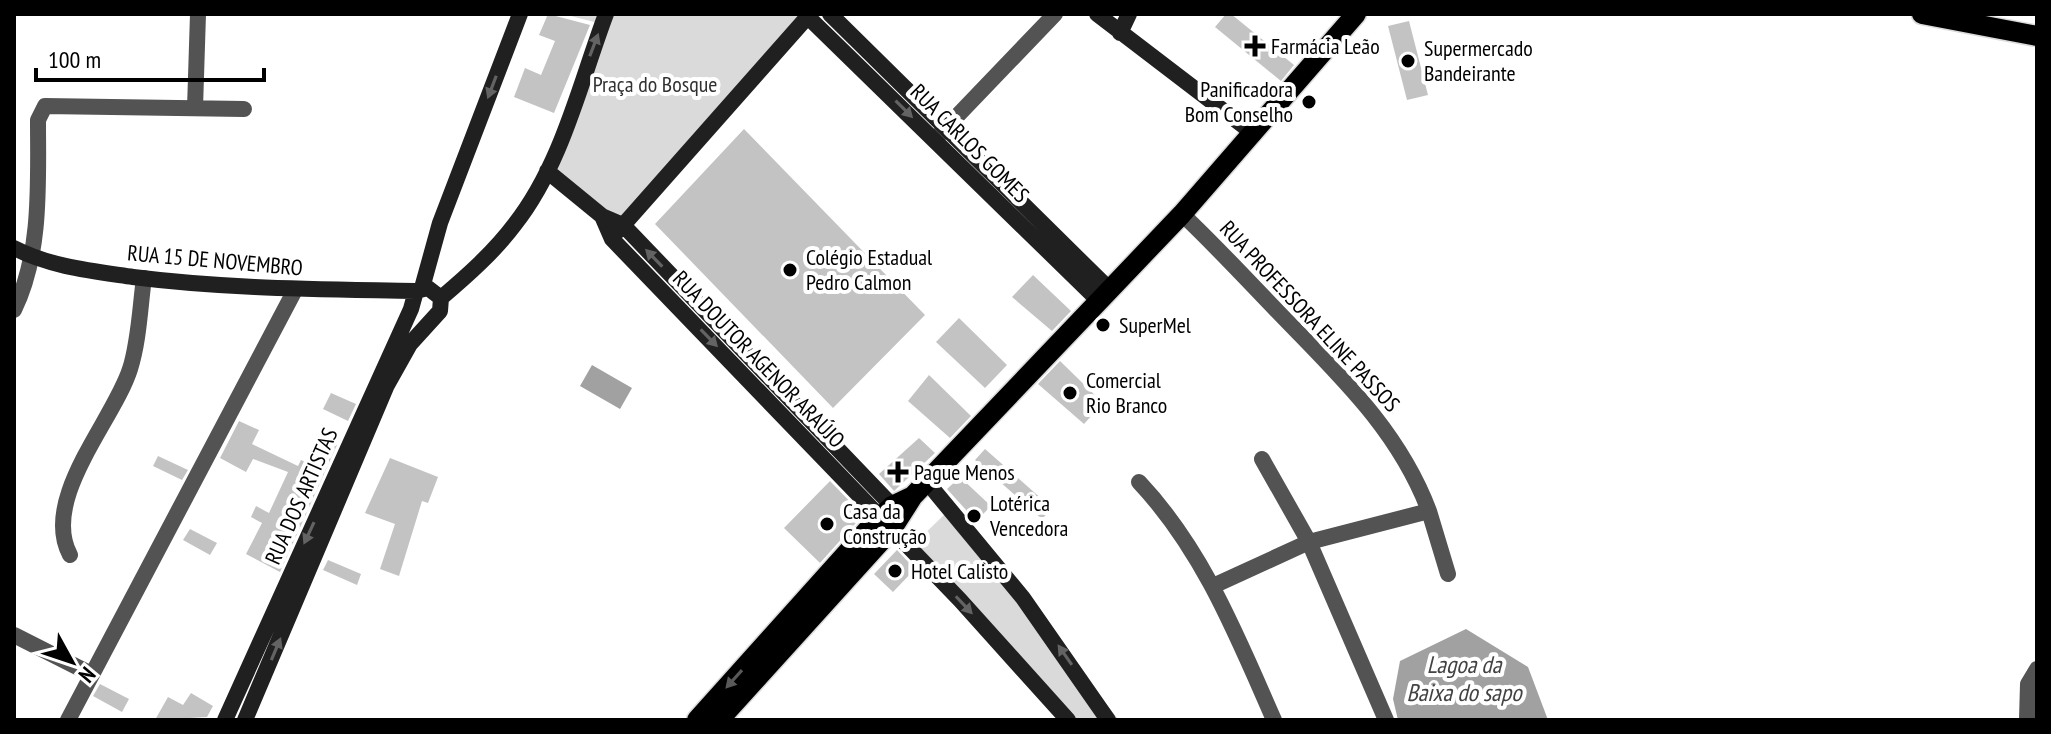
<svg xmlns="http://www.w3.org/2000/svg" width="2051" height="734" font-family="'PT Sans Narrow',sans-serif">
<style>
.green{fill:#dadada}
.water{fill:#a1a1a1}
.building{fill:#c3c3c3}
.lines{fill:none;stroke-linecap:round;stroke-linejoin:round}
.primary-casing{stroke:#dbdbdb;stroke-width:23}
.street{stroke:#535353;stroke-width:16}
.secondary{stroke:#202020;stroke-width:16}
.primary{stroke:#000;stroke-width:20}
.oneway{fill:#636363}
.oneway2{fill:#595959}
.poi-dot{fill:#000;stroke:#fff;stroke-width:3}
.labels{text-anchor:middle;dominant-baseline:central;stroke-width:8;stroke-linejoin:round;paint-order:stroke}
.poi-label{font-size:22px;fill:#000;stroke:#fff;text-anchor:start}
.park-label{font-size:22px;fill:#313131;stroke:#fff}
.street-label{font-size:22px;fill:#000;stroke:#fff}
.water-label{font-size:24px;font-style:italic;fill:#424242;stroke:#fff}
</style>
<rect width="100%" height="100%" fill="#fff"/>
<!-- green -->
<path class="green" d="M563,14H810L623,225L547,171L602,24Z
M948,511L1119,720H1068L913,545Z"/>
<!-- water -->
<path class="water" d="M592,365L632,388L620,409L580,386Z
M1466,629L1528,667L1548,720H1398L1393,699L1400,661Z"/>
<!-- building -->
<path class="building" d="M548,14L590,25L554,113L514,97L525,68L541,75L555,41L539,35Z
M1226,14H1231L1294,65L1281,81L1215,27Z
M1409,21L1428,95L1407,100L1388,26Z
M744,129L925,315L833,408L655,224Z
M1033,275L1071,311L1052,331L1012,297Z
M959,318L1007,365L985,388L936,342Z
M1060,361L1103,403L1084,424L1038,384Z
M929,375L971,416L950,438L908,401Z
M331,393L356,404L348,421L323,409Z
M239,421L259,430L252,444L298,466L301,460L313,465L326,440L337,445L280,572L246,554L262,523L251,517L256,506L269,513L288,472L253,459L246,472L220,458Z
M919,438L935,453L894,491L879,474Z
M985,449L1052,508L1042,519L975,460Z
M158,456L188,470L182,480L153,466Z
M390,458L438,477L428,503L422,501L399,576L380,569L395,524L365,513Z
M960,477L991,506L976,521L947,489Z
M830,481L863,515L820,563L784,528Z
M190,529L217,543L210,555L183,540Z
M897,550L915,569L893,592L874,574Z
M328,560L361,574L357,585L323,570Z
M100,684L129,699L122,712L93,696Z
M191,693L213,706L207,717L155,720L168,697L183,705Z"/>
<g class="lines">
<!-- primary casing -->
<g class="primary-casing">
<path id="primary" d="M1922,14L2037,36
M697,720L872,525L892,506L913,496
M719,720L892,529L913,496L1182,214L1356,14"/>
</g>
<!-- street -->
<path class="street" d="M195,108L198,14
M937,137L1055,14
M1182,214C1217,247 1249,282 1282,316C1340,376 1399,431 1429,511L1309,542L1386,720
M14,310C42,253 38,182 38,120L45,106L244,109
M1139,482C1203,550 1237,636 1274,720
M1429,511L1448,574
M70,555C40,499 114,420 130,369C139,341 140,307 144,278
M1213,586L1309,542L1262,459
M14,635L91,674
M68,720L295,290
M2027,720L2028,684L2037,669"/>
<!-- secondary -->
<path class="secondary" d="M830,14L1110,290
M1097,14L1254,134
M808,17L1100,302
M1120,33L1129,14
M547,171L602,216L623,225L900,514
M602,216L612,239L960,600L1068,720
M618,231L810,14
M14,248C51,267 92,271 133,277C228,289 321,289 416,291L428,288L441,298
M422,288L440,223L520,14
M441,298C468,275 494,252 515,224C562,164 580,83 606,14
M927,482L1023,598L1108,720
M225,720L411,309L416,291
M245,720L387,385L410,344L440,311L441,298"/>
<!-- primary -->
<use href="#primary" class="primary"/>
</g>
<!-- one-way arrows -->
<defs><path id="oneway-solid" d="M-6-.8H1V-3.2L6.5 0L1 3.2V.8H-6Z" transform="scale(2)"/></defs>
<g class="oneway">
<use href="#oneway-solid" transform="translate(594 45) rotate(-69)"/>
<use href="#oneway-solid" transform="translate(492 87) rotate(111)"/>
<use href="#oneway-solid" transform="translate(904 109) rotate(45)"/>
<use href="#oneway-solid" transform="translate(654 258) rotate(-134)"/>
<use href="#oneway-solid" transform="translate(709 338) rotate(46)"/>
<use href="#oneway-solid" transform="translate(309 533) rotate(115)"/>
<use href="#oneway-solid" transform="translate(964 605) rotate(47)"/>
<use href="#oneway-solid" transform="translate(276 649) rotate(-67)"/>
<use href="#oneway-solid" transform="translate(1065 655) rotate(-125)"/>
</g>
<use class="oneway2" href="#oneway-solid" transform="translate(734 679) rotate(132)"/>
<!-- markers -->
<g class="poi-dot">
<path d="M1251 34h8v8h8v8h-8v8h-8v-8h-8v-8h8z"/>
<circle cx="1408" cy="61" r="8"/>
<circle cx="1309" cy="102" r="8"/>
<circle cx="790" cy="270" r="8"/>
<circle cx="1103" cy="325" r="8"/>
<circle cx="1070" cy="393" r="8"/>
<path d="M894 460h8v8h8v8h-8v8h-8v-8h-8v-8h8z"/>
<circle cx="974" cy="516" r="8"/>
<circle cx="827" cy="524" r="8"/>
<circle cx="895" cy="571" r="8"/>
</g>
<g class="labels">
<!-- poi labels -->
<g class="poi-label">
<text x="1271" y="46">Farmácia Leão</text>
<text x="1424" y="48">Supermercado<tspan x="1424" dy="25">Bandeirante</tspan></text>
<text x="1293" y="89" text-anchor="end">Panificadora<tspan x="1293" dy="25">Bom Conselho</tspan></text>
<text x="806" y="257">Colégio Estadual<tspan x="806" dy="25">Pedro Calmon</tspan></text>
<text x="1119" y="325">SuperMel</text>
<text x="1086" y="380">Comercial<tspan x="1086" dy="25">Rio Branco</tspan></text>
<text x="914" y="472">Pague Menos</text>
<text x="990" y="503">Lotérica<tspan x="990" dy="25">Vencedora</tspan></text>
<text x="843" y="511">Casa da<tspan x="843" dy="25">Construção</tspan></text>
<text x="911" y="571">Hotel Calisto</text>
</g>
<!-- park labels -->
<g class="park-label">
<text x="655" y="84">Praça do Bosque</text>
</g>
<!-- street labels -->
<g class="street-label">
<text transform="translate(970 143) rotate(45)">RUA CARLOS GOMES</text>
<text transform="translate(215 260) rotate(5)">RUA 15 DE NOVEMBRO</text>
<text transform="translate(1310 316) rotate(47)">RUA PROFESSORA ELINE PASSOS</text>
<text transform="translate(759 359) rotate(46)">RUA DOUTOR AGENOR ARAÚJO</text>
<text transform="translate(301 496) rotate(-66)">RUA DOS ARTISTAS</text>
</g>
<!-- water labels -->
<g class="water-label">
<text x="1464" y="664">Lagoa da<tspan x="1464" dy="28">Baixa do sapo</tspan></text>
</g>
</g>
<!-- border -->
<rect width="2051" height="734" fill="none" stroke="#000000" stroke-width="32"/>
<!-- north arrow -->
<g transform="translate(72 662) rotate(130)" stroke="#ffffff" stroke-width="6" paint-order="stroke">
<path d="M0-6L14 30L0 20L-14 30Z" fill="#000000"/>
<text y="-12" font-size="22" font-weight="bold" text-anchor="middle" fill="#000000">N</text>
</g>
<!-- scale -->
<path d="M36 68v12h228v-12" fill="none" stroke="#000000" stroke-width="4"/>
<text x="48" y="68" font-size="24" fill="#000000" stroke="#ffffff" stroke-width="6" paint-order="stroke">100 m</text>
</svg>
